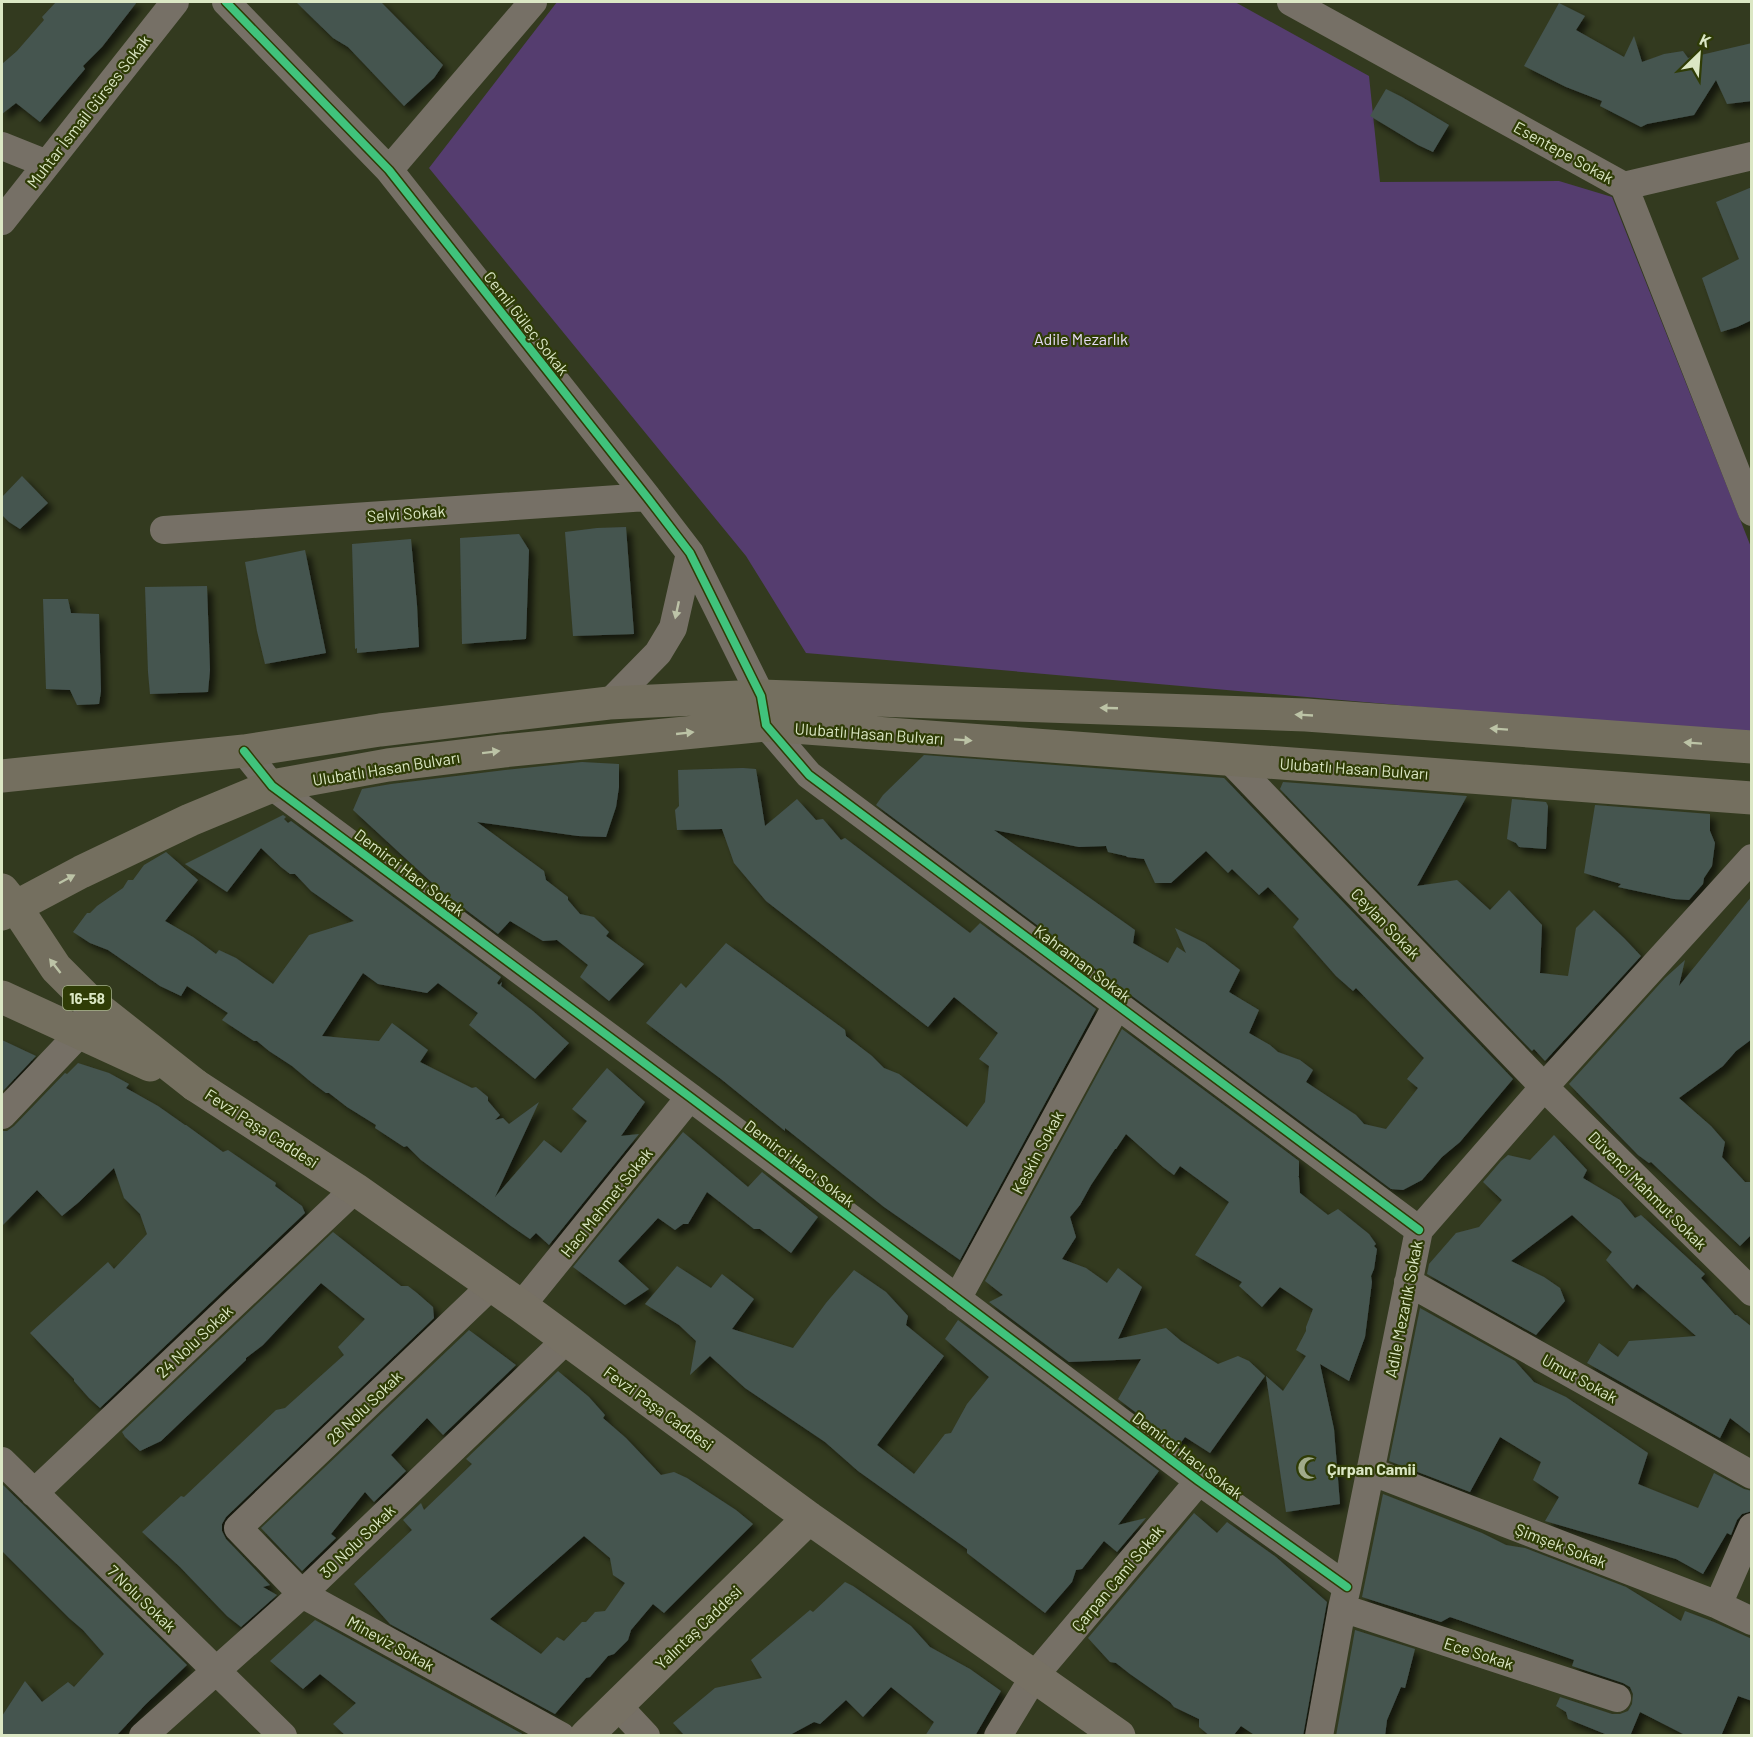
<svg xmlns="http://www.w3.org/2000/svg" width="1753" height="1737" font-family="Barlow,sans-serif">
<style>
.green{fill:#553d6f}
.building{fill:#455450;fill-rule:evenodd;filter:url(#shadow)}
.lines{fill:none;stroke-linecap:round;stroke-linejoin:round}
.street{stroke:#767066;stroke-width:28}
.secondary{stroke:#777164;stroke-width:33}
.primary{stroke:#746f5f;stroke-width:33}
.cycleway-casing{stroke:#2f3c06;stroke-width:11}
.cycleway{stroke:#40c37c;stroke-width:8}
.oneway{fill:#bdc3a8}
.oneway2{fill:#bcc3a6}
.labels{text-anchor:middle;dominant-baseline:central;stroke-width:4.5;stroke-linejoin:round;paint-order:stroke}
.shield{fill:#2f3c06;stroke:#a7b48b;stroke-width:1.5}
.shield-label{font-size:15px;font-weight:bold;fill:#dbe7c4}
.street-label{font-size:16px;fill:#dbe7c4;stroke:#2f3c06}
.park-label{font-size:16px;fill:#e7dcf8;stroke:#2f3c06}
.poi-label{font-size:16px;font-weight:bold;fill:#dbe7c4;stroke:#2f3c06;text-anchor:start}
</style>
<defs>
<filter id="shadow"><feDropShadow dx="5.5" dy="5.5" stdDeviation="3" flood-color="#0009"/></filter>
</defs>
<rect width="100%" height="100%" fill="#333a1f"/>
<!-- green -->
<path class="green" d="M557,2H1235L1369,76L1380,182L1559,181L1612,197L1751,547V736L806,653L746,556L429,168Z"/>
<!-- building -->
<path class="building" d="M56,2H137L102,47L83,66L85,69L40,122L16,103L2,114V64L17,51L44,20L42,17Z
M296,2H381L443,65L434,78L404,106L348,47L333,38Z
M1559,3L1585,16L1576,30L1624,57L1634,36L1642,62L1664,54L1683,51L1688,58L1752,43V101L1727,104L1716,80L1694,115L1647,124L1641,127L1600,106L1602,101L1566,87L1524,66Z
M1386,89L1402,97L1449,125L1433,152L1418,145L1370,116Z
M1752,187V320L1737,327L1721,332L1702,278L1739,259L1716,202Z
M22,476L48,503L20,529L9,522L2,515V497Z
M626,527L634,634L573,636L565,532L597,528Z
M519,534L529,550L526,639L462,644L460,538Z
M411,539L417,605L419,647L357,653V648L355,649L352,544Z
M305,550L326,653L265,664L257,631L245,562Z
M207,586L210,670L208,692L150,694L148,672L145,587Z
M43,599H68L71,613L99,614L101,691L99,704L77,705L70,690L46,689Z
M924,755L1224,778L1513,1079L1460,1142L1442,1157L1422,1180L1403,1190L1391,1189L876,805L883,795ZM994,830L1079,847L1106,846L1108,852L1126,856L1127,857L1144,859L1155,883H1171L1206,851L1228,873L1232,869L1259,895L1268,887L1299,919L1293,927L1336,976L1353,991L1356,988L1424,1058L1407,1079L1418,1088L1386,1129L1364,1124L1356,1115L1306,1082L1313,1070L1300,1060L1278,1052L1270,1045L1249,1033L1259,1010L1229,992L1240,970L1205,943L1175,928L1186,953L1177,947L1168,963L1133,943L1135,930Z
M582,762L619,764V787L616,807L606,837L578,836L477,822L544,871L546,880L568,897V900L580,914L594,917L609,932L606,936L644,964L609,1001L580,977L588,965L557,940L543,941L510,921L498,934L441,891L353,810L362,789L391,784L505,770Z
M743,768L756,769L765,826L797,799L816,820L823,819L841,840L845,838L970,933L980,923L1096,1009L960,1260L884,1207L785,1128V1131L721,1079L646,1023L681,983L686,988L726,943L841,1027L845,1030L846,1036L872,1056L884,1068L899,1074L967,1127L985,1102L989,1066L979,1059L998,1033L954,997L928,1027L766,901L734,863L722,829L677,830L675,810L679,806L678,770Z
M1283,782L1467,796L1417,886L1457,880L1490,910L1509,890L1542,925L1540,973L1568,976L1576,928L1594,910L1624,938L1641,956L1545,1061L1534,1049L1532,1051L1280,789Z
M1512,799L1546,802L1548,806L1546,849L1519,847L1516,843L1507,839Z
M1595,805L1710,814V831L1715,843L1712,866L1704,878L1703,884L1689,900L1674,899L1618,887L1621,884L1584,873Z
M283,815L286,817L284,819L288,823L291,821L501,977L497,983L499,985L502,982L501,986L533,1011L569,1043L535,1079L469,1025L478,1013L438,983L427,993L378,984L363,973L322,1036L379,1041L392,1023L428,1050L420,1062L472,1088L476,1087L488,1097V1101L500,1115L495,1120L503,1118L509,1124L539,1102L495,1197L544,1140L561,1153L587,1121L572,1109L607,1068L645,1102L621,1136L639,1134L549,1245L536,1233L530,1239L511,1226L421,1160L407,1146L404,1147L375,1128L376,1125L347,1107L329,1093H326L311,1082L292,1066L269,1051L257,1041H254L222,1020L228,1013L187,986L181,996L160,986L108,950L90,943L73,932L87,913H90L97,906L123,888L128,880H133L144,865L166,852L198,880L165,921L193,937L216,954L219,950L236,958L273,984L309,935L354,921L311,891L295,874H290L281,867L261,848L227,892L185,864Z
M1752,896V1039L1736,1051L1723,1066L1679,1098L1711,1126L1725,1142L1722,1157L1745,1182H1752V1234L1740,1246L1651,1162L1649,1163L1638,1155L1569,1084L1665,978L1685,960L1679,986Z
M1122,1029L1299,1161V1176H1298L1299,1177L1300,1193L1328,1215L1338,1209L1369,1234L1376,1244L1374,1246L1377,1249L1374,1269L1371,1276L1372,1282L1365,1337L1349,1381L1320,1364L1334,1429L1340,1504L1286,1512L1266,1376L1283,1391L1306,1356L1296,1350L1306,1331V1327L1313,1309L1280,1287L1262,1307L1239,1286L1242,1282L1195,1255L1229,1202L1180,1166L1174,1175L1163,1167L1126,1134L1116,1149H1115L1091,1185L1080,1205L1070,1217L1076,1237L1062,1259L1086,1268L1107,1283L1118,1268L1142,1287L1118,1339L1166,1328L1181,1341L1218,1364L1238,1356L1249,1361L1265,1376L1210,1453L1185,1437L1179,1445L1118,1399L1141,1359L1069,1362L989,1302L1003,1295L985,1281Z
M2,1040L36,1056L2,1092Z
M78,1063L109,1073L129,1084L126,1088L158,1106L185,1125H186L223,1152L228,1150L276,1183L275,1186L302,1206L305,1213L100,1408L89,1398L74,1381V1379L30,1333L108,1262L114,1269L147,1234L140,1214L124,1198L114,1168L79,1202L62,1216L37,1190L2,1226V1131H7L14,1126L65,1073L67,1074Z
M683,1132L748,1187L762,1172L818,1217L791,1253L760,1229H754L707,1192L688,1224H683L675,1230L658,1218L618,1261L649,1289L625,1305L573,1267Z
M1554,1135L1587,1170L1583,1178L1620,1200L1635,1218L1641,1215L1705,1274L1701,1278L1735,1315H1737L1752,1327V1435L1730,1418L1720,1438L1587,1363L1599,1343L1618,1357L1629,1341L1696,1336L1637,1284L1633,1289L1606,1260L1612,1252L1572,1215L1511,1261L1544,1277L1560,1288L1565,1301L1536,1335L1427,1274L1429,1264L1456,1233L1479,1227L1502,1200L1483,1182L1501,1161L1508,1155L1530,1160Z
M333,1232L401,1286H408L417,1293L433,1307L434,1318L226,1517L222,1524V1531L226,1539L270,1585L263,1587L277,1595L241,1627L227,1616L180,1567L142,1532L181,1496L184,1497L276,1410L285,1408L344,1355L338,1347L365,1319L321,1283L263,1345L246,1358V1360L161,1441L140,1451L125,1437L122,1432Z
M677,1266L711,1288L722,1274L754,1299L732,1329L793,1348L826,1303L854,1270L886,1292L908,1316L906,1325L944,1356L877,1445L914,1474L945,1434L951,1433L967,1404L989,1377L945,1339L958,1320L1159,1471L1118,1525L1146,1518L1117,1552L1104,1541L1082,1569L1076,1570L1072,1582L1045,1613L967,1553V1549L858,1471L825,1442L745,1388L710,1356L690,1375L696,1341L679,1325L645,1304Z
M1420,1308L1515,1361L1534,1382L1566,1397L1648,1453L1638,1484L1698,1508L1714,1473L1744,1489L1752,1491V1511L1742,1514L1737,1520L1731,1535L1727,1533L1703,1574L1676,1559L1545,1521L1559,1497L1533,1480L1541,1462L1500,1437L1470,1492L1389,1461Z
M469,1330L516,1365L443,1435L427,1418L391,1455L406,1471L374,1502L365,1492L331,1534L336,1538L302,1571L261,1528Z
M558,1371L589,1397L605,1415L603,1418L626,1438L661,1475L674,1472L687,1478L736,1510L753,1524L664,1613L653,1604L631,1630L628,1640L614,1654L608,1656L590,1677L586,1678L555,1714L390,1624L354,1584L412,1530L403,1520L421,1503L424,1510L472,1464L466,1459ZM584,1536L610,1558L613,1575L625,1583L605,1611L595,1612L586,1622H582L564,1641L557,1637L541,1654L490,1619Z
M2,1484L187,1665L146,1704L116,1736H2V1716L25,1681L42,1702L68,1682L74,1687L104,1654L83,1630L69,1618L2,1551Z
M1383,1494L1482,1533L1506,1545L1525,1548L1626,1587L1681,1621L1685,1611L1714,1622L1752,1639V1701L1738,1696L1721,1736H1687L1640,1712L1630,1736H1610L1568,1719L1566,1712L1556,1706L1560,1697L1612,1714H1620L1628,1711L1632,1704L1633,1694L1630,1687L1623,1683L1572,1666L1574,1660L1450,1617L1441,1622L1362,1597Z
M1194,1513L1217,1533L1227,1522L1276,1557L1327,1602L1303,1736H1256L1241,1726L1233,1736H1210L1199,1727V1719L1174,1707L1170,1702L1130,1674L1116,1663L1110,1662L1088,1638Z
M845,1582L853,1586L911,1626L930,1647L970,1669L1001,1691L975,1736H925L934,1722L891,1687L863,1717L846,1700L820,1724L814,1722L788,1736H685L673,1723L715,1688L762,1678L751,1660L810,1610L813,1612Z
M315,1620L526,1736H346L333,1724L356,1703L320,1674L303,1689L270,1661Z
M1355,1630L1415,1649L1405,1688L1401,1687L1387,1720L1385,1736H1336Z"/>
<g class="lines">
<!-- street -->
<path class="street" d="M226,2L389,170L647,497L690,553L761,696L766,725L809,775L1419,1230
M1291,2L1624,186L1752,512
M2,146L47,164
M389,170L533,2
M1624,186L1752,156
M2,221L175,2
M164,530L647,497
M609,703L658,653L673,628L690,553
M244,751L272,786L690,1097L1199,1481L1347,1587
M1229,759L1544,1087L1752,1292
M2,1115L80,1033L88,1012
M1408,1282L1752,1475
M491,1286L238,1528L302,1594L561,1736
M957,1299L1117,1005
M521,1306L690,1097
M2,1461L283,1736
M1370,1471L1718,1605L1752,1621
M34,1493L355,1189
M1718,1605L1752,1527
M1342,1608L1617,1698
M617,1705L646,1736
M143,1736L302,1594L566,1340
M998,1736L1035,1675L1199,1481
M1319,1736L1342,1608L1347,1587L1419,1230L1544,1087L1752,858"/>
<!-- secondary -->
<path class="secondary" d="M195,1085L355,1189L521,1306L809,1518L1119,1736
M586,1736L809,1518"/>
<!-- primary -->
<path class="primary" d="M2,776L244,751L380,730L609,703L761,696L1306,715L1752,747
M2,890L15,906L56,968L91,1003L195,1085
M2,914L81,872L190,820L272,786L388,765L503,751L766,725L1752,798
M2,997L150,1065"/>
<!-- cycleway casing -->
<g class="cycleway-casing">
<path id="cycleway" d="M226,2L389,170L647,497L690,553L761,696L766,725L809,775L1419,1230
M244,751L272,786L690,1097L1199,1481L1347,1587"/>
</g>
<!-- cycleway -->
<use href="#cycleway" class="cycleway"/>
</g>
<!-- one-way arrows -->
<defs><path id="oneway-solid" d="M-6-.8H1V-3.2L6.5 0L1 3.2V.8H-6Z" transform="scale(1.5)"/></defs>
<use class="oneway" href="#oneway-solid" transform="translate(677 610) rotate(102)"/>
<g class="oneway2">
<use href="#oneway-solid" transform="translate(1109 708) rotate(-178)"/>
<use href="#oneway-solid" transform="translate(1304 715) rotate(-177)"/>
<use href="#oneway-solid" transform="translate(1499 729) rotate(-176)"/>
<use href="#oneway-solid" transform="translate(685 733) rotate(-6)"/>
<use href="#oneway-solid" transform="translate(963 740) rotate(4)"/>
<use href="#oneway-solid" transform="translate(1693 743) rotate(-176)"/>
<use href="#oneway-solid" transform="translate(491 752) rotate(-7)"/>
<use href="#oneway-solid" transform="translate(67 879) rotate(-28)"/>
<use href="#oneway-solid" transform="translate(55 966) rotate(-128)"/>
</g>
<!-- icons -->
<defs>
<g id="mosque-bare" transform="scale(1.8)"><path d="M3.5-4.9A6 6 0 1 0 3.5 4.9A5 5 0 1 1 3.5-4.9Z" fill="#a0aa8a" stroke="#2f3c06" stroke-width="2.5" paint-order="stroke"/></g>
</defs>
<g fill-rule="evenodd">
<use href="#mosque-bare" x="1309" y="1468"/>
</g>
<g class="labels">
<!-- shield labels -->
<rect class="shield" x="63" y="986" width="48" height="24" rx="4.5"/>
<g class="shield-label">
<text x="87" y="998">16-58</text>
</g>
<!-- street labels -->
<g class="street-label">
<text transform="translate(88 111) rotate(-52)">Muhtar İsmail Gürses Sokak</text>
<text transform="translate(1564 152) rotate(29)">Esentepe Sokak</text>
<text transform="translate(527 323) rotate(52)">Cemil Güleç Sokak</text>
<text transform="translate(406 513) rotate(-4)">Selvi Sokak</text>
<text transform="translate(869 733) rotate(4)">Ulubatlı Hasan Bulvarı</text>
<text transform="translate(386 768) rotate(-9)">Ulubatlı Hasan Bulvarı</text>
<text transform="translate(1354 768) rotate(4)">Ulubatlı Hasan Bulvarı</text>
<text transform="translate(410 872) rotate(37)">Demirci Hacı Sokak</text>
<text transform="translate(1386 923) rotate(46)">Ceylan Sokak</text>
<text transform="translate(1083 963) rotate(37)">Kahraman Sokak</text>
<text transform="translate(262 1128) rotate(33)">Fevzi Paşa Caddesi</text>
<text transform="translate(1037 1152) rotate(-62)">Keskin Sokak</text>
<text transform="translate(800 1163) rotate(37)">Demirci Hacı Sokak</text>
<text transform="translate(1648 1190) rotate(45)">Düvenci Mahmut Sokak</text>
<text transform="translate(606 1202) rotate(-51)">Hacı Mehmet Sokak</text>
<text transform="translate(1403 1309) rotate(-79)">Adile Mezarlık Sokak</text>
<text transform="translate(194 1341) rotate(-43)">24 Nolu Sokak</text>
<text transform="translate(1580 1378) rotate(29)">Umut Sokak</text>
<text transform="translate(364 1407) rotate(-44)">28 Nolu Sokak</text>
<text transform="translate(659 1408) rotate(36)">Fevzi Paşa Caddesi</text>
<text transform="translate(1188 1455) rotate(37)">Demirci Hacı Sokak</text>
<text transform="translate(357 1541) rotate(-44)">30 Nolu Sokak</text>
<text transform="translate(1561 1545) rotate(21)">Şimşek Sokak</text>
<text transform="translate(1117 1578) rotate(-50)">Çarpan Cami Sokak</text>
<text transform="translate(142 1598) rotate(44)">7 Nolu Sokak</text>
<text transform="translate(698 1627) rotate(-44)">Yalıntaş Caddesi</text>
<text transform="translate(391 1643) rotate(29)">Mineviz Sokak</text>
<text transform="translate(1479 1653) rotate(18)">Ece Sokak</text>
</g>
<!-- park labels -->
<g class="park-label">
<text x="1081" y="338">Adile Mezarlık</text>
</g>
<!-- poi labels -->
<g class="poi-label">
<text x="1327" y="1468">Çırpan Camii</text>
</g>
</g>
<!-- border -->
<rect width="1753" height="1737" fill="none" stroke="#dbe7c4" stroke-width="6"/>
<!-- north arrow -->
<g transform="translate(1699 54) rotate(25)" stroke="#2f3c06" stroke-width="4.5" paint-order="stroke">
<path d="M0-4.5L10 22L0 15L-10 22Z" fill="#dbe7c4"/>
<text y="-9" font-size="16" font-weight="bold" text-anchor="middle" fill="#dbe7c4">K</text>
</g>
</svg>
